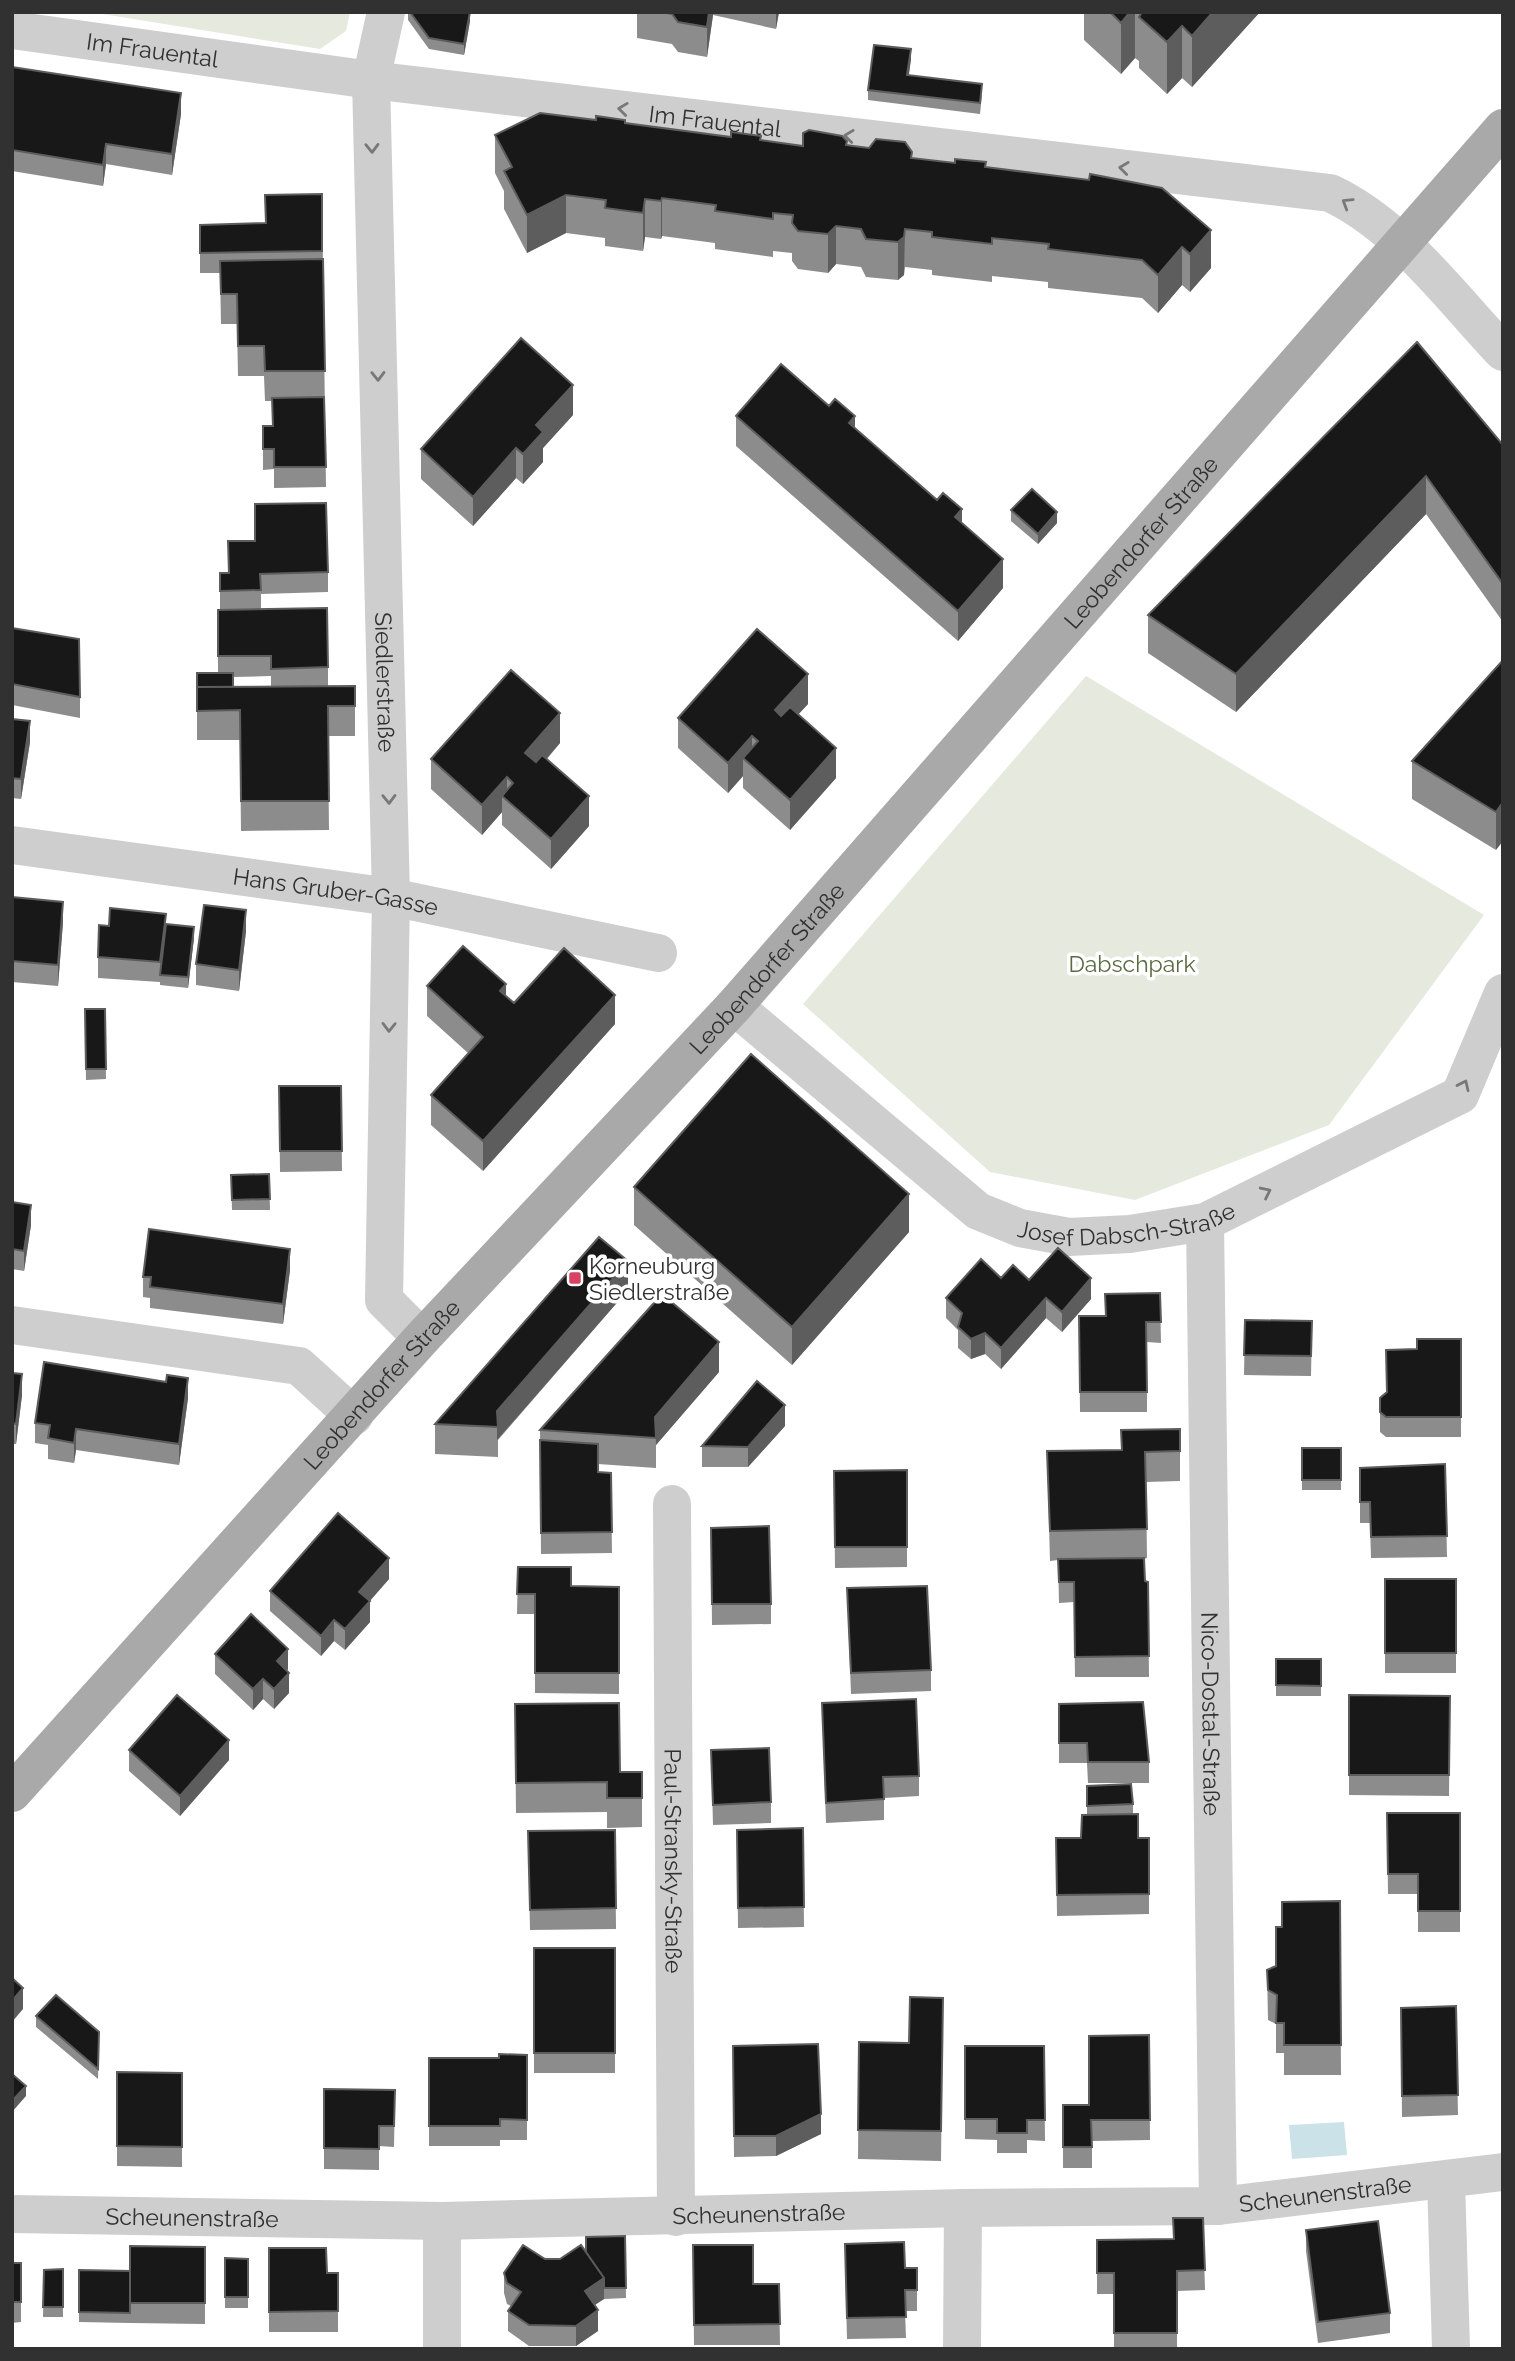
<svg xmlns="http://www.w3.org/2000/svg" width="1515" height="2361" font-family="Raleway,sans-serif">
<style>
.green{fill:#e6e9dd}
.water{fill:#cbe2e9}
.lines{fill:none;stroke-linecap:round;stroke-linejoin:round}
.minor{stroke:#cecece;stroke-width:38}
.major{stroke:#a9a9a9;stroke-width:38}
.wall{fill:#8c8c8c;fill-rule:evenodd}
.shaded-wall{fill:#5d5d5d}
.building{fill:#181818;stroke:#5d5d5d;stroke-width:2}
.oneway{stroke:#787878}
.poi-dot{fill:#d94163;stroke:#fff;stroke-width:2.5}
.labels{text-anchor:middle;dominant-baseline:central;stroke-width:7;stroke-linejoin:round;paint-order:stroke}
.street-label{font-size:23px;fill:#313131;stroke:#fff}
.park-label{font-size:23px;fill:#5a6a41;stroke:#fff}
.poi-label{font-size:23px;fill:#313131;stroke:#fff;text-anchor:start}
</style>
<rect width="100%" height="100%" fill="#fff"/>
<!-- green -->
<path class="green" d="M90,12H350L346,31L320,49Z
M1086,676L1484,915L1329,1125L1135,1200L990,1172L803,1004Z"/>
<!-- water -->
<path class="water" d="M1344,2122L1347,2155L1292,2159L1289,2125Z"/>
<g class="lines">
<!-- minor -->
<g class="minor">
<path id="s1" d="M386,12L371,80L391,897L384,1300L422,1338"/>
<path id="s2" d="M12,30L371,80L1330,193C1399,225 1451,297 1503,352"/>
<path id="s3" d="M12,845L391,897L658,953"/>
<path id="s4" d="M734,1006L978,1211L1020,1228L1069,1237L1130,1234L1205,1222L1460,1095L1503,993"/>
<path id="s5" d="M1205,1222L1218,2206"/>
<path d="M12,1325L299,1366L354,1416"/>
<path id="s6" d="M672,1504L676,2217"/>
<path d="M1446,2180L1451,2349"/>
<path id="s7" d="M12,2214L442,2221L963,2208L1218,2206L1503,2172"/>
<path d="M442,2221V2349"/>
<path d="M962,2349L963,2208"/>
</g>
<!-- major -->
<path class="major" id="s8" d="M12,1793L422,1338L734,1006L1503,128"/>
</g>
<!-- wall -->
<path class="wall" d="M408,12H470V21L464,55L429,49L408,20Z
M637,12H779L776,29L713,15L707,57L678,52L672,44L637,38Z
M1084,12H1260L1192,87L1182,78L1167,94L1139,68V61L1135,58L1121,74L1084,40Z
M911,59L909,75L982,95L980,114L868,100V90Z
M12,67L181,114L172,175L106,164L103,186L12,171Z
M596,120L625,123L731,137L803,146L847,145L912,158L1089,180L1090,174L1211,268L1190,292L1182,285L1158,313L1142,298L1048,288V282L992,276V282L932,275V270L905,267L904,275L898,280L866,277L861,267L836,264L828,273L798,269L792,261V253L773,251V257L715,249V243L662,236L661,239L645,237L643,251L605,246V238L566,233L527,253L504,209V191L495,173V135Z
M322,194L326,487L274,488V469L263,470V426H272V401H265L264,376H238L237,324H221L220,273H200V225L265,223Z
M1417,342L1503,445V622L1426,514L1236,712L1148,653V615Z
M573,415L543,448V462L523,484L516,478L473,526L421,479V449Z
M736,416L855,428L962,523L1003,588L958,641L736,446Z
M1011,510L1057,523L1038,544L1011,521Z
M328,572V592L261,594V609L328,667V686H355V736H328L329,830L241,831L240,740H197V673H218V610H220V573ZM271,676V686L233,687V677Z
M12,628L80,697V718L12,705Z
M1503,660L1496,850L1412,799V761Z
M808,704L798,714L836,778L790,830L743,788V776L728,793L678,748V718Z
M12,719L30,742L21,799L12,798Z
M560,743L547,759L589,826L551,869L502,825V812L482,835L431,789V759Z
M12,897L63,922L58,986L12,982Z
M166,924L194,938L188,988L160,985V982L98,978V957Z
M246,931L239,991L196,985V964Z
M427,986L506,996L514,1003L615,1024L483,1171L431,1125V1095L468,1053L427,1016Z
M85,1009H105L106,1079L86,1080Z
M279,1086H341L342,1171L280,1172Z
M269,1174L270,1210H232L231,1175Z
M634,1187L909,1232L792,1365L634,1225Z
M12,1202L31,1225L24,1271L12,1269Z
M290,1270L283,1324L150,1308V1298L143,1297V1277Z
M1001,1278L1029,1280L1091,1299L1062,1332L1046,1318L1001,1369L985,1354L971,1359L958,1348V1330L946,1318V1298Z
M628,1290L498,1440V1457L435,1454V1424Z
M1160,1293L1161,1343L1147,1342V1412H1080L1079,1316H1105Z
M1245,1320L1312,1321L1311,1376L1244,1375Z
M1417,1339H1461V1437H1386L1380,1432V1398L1387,1392L1417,1349Z
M719,1372L656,1445V1468L598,1464V1472L611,1473L612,1553L541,1554L540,1430Z
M12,1373L22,1395L16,1444H12Z
M188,1398L179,1465L76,1450L74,1463L48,1459V1445L35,1443V1423Z
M785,1426L748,1467H702V1446Z
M1180,1429V1481L1146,1482L1147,1558L1144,1559L1145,1581L1148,1582L1149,1677H1075L1074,1602L1059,1603L1058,1560L1050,1561L1047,1451L1121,1450V1430Z
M1302,1448H1341V1490H1302Z
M1445,1464L1447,1557L1371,1558L1370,1523H1360V1468Z
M907,1470V1567L835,1568L834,1471Z
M711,1528L771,1604V1624L712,1625Z
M518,1567L571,1586L619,1587V1694L535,1693V1614H517Z
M389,1579L370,1601V1622L345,1650L334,1641L321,1656L270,1611V1591Z
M1385,1579H1456V1673H1385Z
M847,1588L931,1670V1691L851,1694Z
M215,1654L288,1669L287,1671L289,1693L274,1709L263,1699L253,1710L215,1674Z
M1276,1659H1321V1696H1276Z
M1349,1695L1450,1696L1449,1796L1349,1795Z
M822,1703L919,1776V1796L884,1798V1820L826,1823Z
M515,1704L620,1772H642V1827L607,1828V1812L516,1813Z
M1059,1704L1149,1762V1783H1088L1087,1763H1059Z
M129,1750L229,1760L180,1816L129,1771Z
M711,1750L771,1802V1823L713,1825Z
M1087,1786L1133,1804V1814L1138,1838H1149V1914L1057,1916L1056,1838H1081L1087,1815Z
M1387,1813H1460V1932H1418V1894H1388Z
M803,1828L804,1927L738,1928L737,1830Z
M615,1830L616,1929L530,1930L528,1831Z
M1340,1901L1341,2075H1284V2053H1276V2024L1268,2020L1267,1970L1276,1966L1282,1927Z
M534,1948H615V2073H534Z
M943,1998L941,2161L858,2159L859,2042L909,2043Z
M1456,2006L1458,2115L1402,2117L1401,2008Z
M36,2016L99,2032L98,2079L36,2027Z
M1149,2035L1150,2140L1092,2141V2168H1063V2105H1089Z
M733,2046L821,2134L776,2156L734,2157Z
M965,2046H1044L1045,2141L1027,2140V2153H997V2140L965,2139Z
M527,2055V2140H500V2146H429V2058H499Z
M117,2072L182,2073V2167L117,2166Z
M324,2089L395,2090L394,2147L379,2146V2170L324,2169Z
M1173,2218H1203L1205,2290L1177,2291V2349H1114V2294H1097V2240L1173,2239Z
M1306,2230L1390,2313V2333L1318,2343L1306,2251Z
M625,2236L626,2298L604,2299L595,2305L598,2331L576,2346H529L508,2331V2311L511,2306L507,2304L504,2293V2273L545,2259H560L586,2252Z
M693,2245L753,2284H779L780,2345H694Z
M205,2247V2324L130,2323V2322V2323L79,2322V2270L130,2271Z
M269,2248L327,2273H338V2332H269Z
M225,2258L248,2259V2308H225Z
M12,2263H21V2322L12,2323Z
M845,2264L905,2268H917V2311H905L906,2338L847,2339Z
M63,2269V2317H43L44,2270Z"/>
<!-- shaded-wall -->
<path class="shaded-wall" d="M470,12V21L464,55V44Z
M709,12H713V15L707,57V27Z
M776,12H779L776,29Z
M1130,12H1135V58L1121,74V23Z
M1213,12H1260L1192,87V36Z
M1182,26V78L1167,94V42Z
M911,49V59L907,86V75Z
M181,93V114L172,175V154Z
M106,144V164L103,186V165Z
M566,195V233L527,253V215Z
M662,198V236L661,239V201Z
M645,199V237L643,251V213Z
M836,226V264L828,273V234Z
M905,229L904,275L898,280V242Z
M1211,230V268L1190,292V254Z
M1182,247V285L1158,313V275Z
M573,385V415L543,448V462L523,484V454L536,425Z
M855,416V446L849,423Z
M516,448V478L473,526V497Z
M1426,476V514L1236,712V674Z
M962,509V539L955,517Z
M1057,512V523L1038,544V534Z
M1003,559V588L958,641V611Z
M808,674V704L775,740V710Z
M560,713V743L525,783V753Z
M30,721V742L21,799V779Z
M752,736V766L743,758V776L728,793V763Z
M836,748V778L790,830V800Z
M507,777V799L502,796V812L482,835V805Z
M589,796V826L551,869V839Z
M1503,802V841L1496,850V812Z
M63,902V922L58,986V965Z
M246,910V931L239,991V970Z
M194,927V938L188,988V977Z
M506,984V1014L500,991Z
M615,995V1024L483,1171V1141Z
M909,1194V1232L792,1365V1327Z
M31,1205V1225L24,1271V1251Z
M290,1249V1270L283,1324V1304Z
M628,1261V1290L497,1440V1411Z
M1091,1278V1299L1062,1332V1312Z
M1046,1298V1318L1001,1369V1348Z
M985,1333V1354L971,1359V1339Z
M719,1342V1372L656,1445L655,1417Z
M22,1374V1395L16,1444V1424Z
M188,1378V1398L179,1465V1444Z
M785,1405V1426L748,1467V1447Z
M76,1429V1450L74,1463V1443Z
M389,1558V1579L359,1613V1592Z
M370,1601V1622L345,1650V1629Z
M334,1620V1641L321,1656V1636Z
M288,1649V1669L277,1682V1661Z
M289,1673V1693L274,1709V1689Z
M263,1679V1699L253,1710V1689Z
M229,1740V1760L180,1816V1796Z
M23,1988V2009L12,2022V2001Z
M26,2086V2096L12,2112V2101Z
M821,2114V2134L776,2156V2136Z
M604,2278V2299L585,2311V2291Z
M598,2310V2331L576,2346V2326Z"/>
<!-- building -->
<path class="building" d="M410,12H470L464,44L429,38Z
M661,12H709L707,27L678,22L672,14Z
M1110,12H1130L1121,23Z
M1142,12H1213L1192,36L1182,26L1167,42L1139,17Z
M874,45L911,49L907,75L982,84L980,103L868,90Z
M12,67L181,93L172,154L106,144L103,165L12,150Z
M540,113L596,120V116L625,120V123L731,137V132L761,136L760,140L803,146V133L809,130L842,136L847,141L846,145L853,146L869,148L876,139L905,142L912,152L911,158L955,163V159L986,162L985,167L1089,180L1090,174L1162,188L1211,230L1190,254L1182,247L1158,275L1142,260L1048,249L1049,244L992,238V244L932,237V232L905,229L904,237L898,242L866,239L861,229L836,226L828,234L798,231L792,223L793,215L773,213V219L715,211L716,205L662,198L661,201L645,199L643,213L605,208L606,200L566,195L527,215L504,171L512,167L495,135Z
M322,194V251L200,253V225L266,223L265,195Z
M323,259L325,371H265L264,346H238L237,294H221L220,261Z
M521,338L573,385L536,425L543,432L523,454L516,448L473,497L421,449Z
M1417,342L1503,445V584L1426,476L1236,674L1148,615Z
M781,364L829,406L835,399L855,416L849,423L937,500L943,493L962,509L955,517L1003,559L958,611L736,416Z
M324,397L326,467H274V449H263V426H273L272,398Z
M1032,489L1057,512L1038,534L1011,510Z
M326,503L328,572L260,574L261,590L220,591V573H229L228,541H255V504Z
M327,608L328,667L271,669V656H218V610Z
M12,628L79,639L80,697L12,684Z
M757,629L808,674L775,710L781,716L790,707L836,748L790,800L743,758L758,741L752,736L728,763L678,718Z
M1503,660V802L1496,812L1412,761Z
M511,670L560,713L525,753L536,762L542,755L589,796L551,839L502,796L513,783L507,777L482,805L431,759Z
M197,673H233V687H197V706Z
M355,686V706H328L329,801H241L240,710L197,711V687Z
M12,719L30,721L21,779L12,778Z
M12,897L63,902L58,965L12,961Z
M204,905L246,910L239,970L196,964Z
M110,908L166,914L160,962L98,957L99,925L109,926Z
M166,924L194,927L188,977L160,975Z
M463,946L506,984L500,991L514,1003L564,948L615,995L483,1141L431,1095L483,1037L427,986Z
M85,1009H105L106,1069H86Z
M751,1054L909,1194L792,1327L634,1187Z
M279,1086H341L342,1151H280Z
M269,1174L270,1199L232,1200L231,1175Z
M12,1202L31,1205L24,1251L12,1249Z
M149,1229L290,1249L283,1304L150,1287L151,1277H143Z
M599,1237L628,1261L497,1411L498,1427L435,1424Z
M1058,1248L1091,1278L1062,1312L1046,1298L1001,1348L985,1333L971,1339L958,1327L962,1313L946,1298L981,1259L1001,1278L1013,1265L1029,1280Z
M1160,1293L1161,1322H1146L1147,1392H1080L1079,1316H1106L1105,1294Z
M662,1294L719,1342L655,1417L656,1438L540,1430Z
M1245,1320L1312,1321L1311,1356L1244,1355Z
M1417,1339H1461V1417H1386L1380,1412V1398L1387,1392L1386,1350L1417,1349Z
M44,1362L166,1382L167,1375L188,1378L179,1444L76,1429L74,1443L48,1438L50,1425L35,1423Z
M12,1373L22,1374L16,1424L12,1423Z
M757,1381L785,1405L748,1447L702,1446Z
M1180,1429V1451L1145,1452L1147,1529L1050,1531L1047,1451L1122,1450L1121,1430Z
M540,1440L598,1444V1472L611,1473L612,1532L541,1533Z
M1302,1448H1341V1480H1302Z
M1445,1464L1447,1536L1371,1537L1370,1502H1360V1468Z
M907,1470V1547H835L834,1471Z
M338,1513L389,1558L359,1592L370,1601L345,1629L334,1620L321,1636L270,1591Z
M769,1526L771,1604H712L711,1528Z
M1144,1558L1145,1581L1148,1582L1149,1656L1075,1657L1074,1582H1059L1058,1559Z
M518,1567H571V1586L619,1587V1673H535V1594H517Z
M1385,1579H1456V1653H1385Z
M927,1586L931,1670L851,1673L847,1588Z
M251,1614L288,1649L277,1661L289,1673L274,1689L263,1679L253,1689L215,1654Z
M1276,1659H1321V1686L1276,1685Z
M177,1695L229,1740L180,1796L129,1750Z
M1349,1695L1450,1696L1449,1775H1349Z
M916,1699L919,1776L883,1777L884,1799L826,1803L822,1703Z
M1143,1702L1149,1762H1088L1087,1743H1059V1704Z
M619,1703L620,1772H642V1798H607V1782L516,1783L515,1704Z
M769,1748L771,1802L713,1805L711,1750Z
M1131,1784L1133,1804L1087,1806V1786Z
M1387,1813H1460V1911H1418V1874H1388Z
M1138,1814V1838H1149V1894L1057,1895L1056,1838H1081L1082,1815Z
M803,1828L804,1907L738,1908L737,1830Z
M615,1830L616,1908L530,1910L528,1831Z
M1340,1901L1341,2045H1284V2023H1276L1277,1995L1268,1990L1267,1970L1276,1966V1927H1282V1902Z
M534,1948H615V2053H534Z
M12,1978L23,1988L12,2001Z
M56,1995L99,2032L98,2069L36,2016Z
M910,1997L943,1998L941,2131L858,2130L859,2042L909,2043Z
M1456,2006L1458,2095L1402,2096L1401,2008Z
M1149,2035L1150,2120H1091L1092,2147H1063V2105H1089V2036Z
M818,2044L821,2114L776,2136H734L733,2046Z
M965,2046H1044L1045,2120H1027V2133H997V2119H965Z
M499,2054L527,2055V2120L500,2119V2126H429V2058H499Z
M117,2072L182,2073V2147L117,2146Z
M12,2074L26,2086L12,2101Z
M324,2089L395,2090L394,2126H379V2149L324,2148Z
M1173,2218H1203L1205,2270L1177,2271V2333H1114V2273H1097V2240L1174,2239Z
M1378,2221L1390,2313L1318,2322L1306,2230Z
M625,2236L626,2288H604V2278L586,2252V2237Z
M904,2242L905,2268H917V2290H905L906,2317L847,2318L845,2244Z
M523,2245L545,2259H560L581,2245L604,2278L585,2291L598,2310L576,2326L529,2325L508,2311L521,2292L507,2283L504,2273Z
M693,2245H753V2284H779L780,2324L694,2325Z
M130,2246L205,2247V2303H130Z
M269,2248H326L327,2273H338V2311L269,2312Z
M225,2258L248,2259V2297H225Z
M12,2263H21V2302H12Z
M63,2269V2307H43L44,2270Z
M79,2270L130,2271V2313L79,2312Z
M886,2348H931V2349H886Z"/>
<!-- one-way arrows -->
<defs><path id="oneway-chevron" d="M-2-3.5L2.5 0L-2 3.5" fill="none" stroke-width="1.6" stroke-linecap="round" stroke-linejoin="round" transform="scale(1.75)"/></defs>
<g class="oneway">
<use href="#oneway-chevron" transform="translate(623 109) rotate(-173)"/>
<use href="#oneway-chevron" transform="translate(849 136) rotate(-173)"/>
<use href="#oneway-chevron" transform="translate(372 148) rotate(89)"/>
<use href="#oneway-chevron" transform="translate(1124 168) rotate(-173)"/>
<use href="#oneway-chevron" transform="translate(1347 203) rotate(-148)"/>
<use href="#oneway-chevron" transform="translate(378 376) rotate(89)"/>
<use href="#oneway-chevron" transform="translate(389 799) rotate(89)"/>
<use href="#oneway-chevron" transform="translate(389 1027) rotate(91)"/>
<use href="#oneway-chevron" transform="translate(1464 1085) rotate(-65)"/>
<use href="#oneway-chevron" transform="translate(1266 1192) rotate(-26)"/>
</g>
<!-- markers -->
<rect class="poi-dot" x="568" y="1271" width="14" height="14" rx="3.5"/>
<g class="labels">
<!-- street labels -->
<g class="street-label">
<text stroke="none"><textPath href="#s2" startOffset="142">Im Frauental</textPath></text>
<text stroke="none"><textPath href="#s2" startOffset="709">Im Frauental</textPath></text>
<text stroke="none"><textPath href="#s8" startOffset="1685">Leobendorfer Straße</textPath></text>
<text stroke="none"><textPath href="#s1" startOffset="672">Siedlerstraße</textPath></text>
<text stroke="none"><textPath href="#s3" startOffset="327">Hans Gruber-Gasse</textPath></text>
<text stroke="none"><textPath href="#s8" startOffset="1118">Leobendorfer Straße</textPath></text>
<text stroke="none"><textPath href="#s4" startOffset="472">Josef Dabsch-Straße</textPath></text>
<text stroke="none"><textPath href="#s8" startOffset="551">Leobendorfer Straße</textPath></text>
<text stroke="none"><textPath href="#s5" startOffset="492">Nico-Dostal-Straße</textPath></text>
<text stroke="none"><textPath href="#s6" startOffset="357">Paul-Stransky-Straße</textPath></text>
<text stroke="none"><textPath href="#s7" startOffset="1314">Scheunenstraße</textPath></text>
<text stroke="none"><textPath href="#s7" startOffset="747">Scheunenstraße</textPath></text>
<text stroke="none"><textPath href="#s7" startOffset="180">Scheunenstraße</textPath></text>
</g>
<!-- park labels -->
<g class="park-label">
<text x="1132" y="963">Dabschpark</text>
</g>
<!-- poi labels -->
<g class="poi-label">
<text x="589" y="1265">Korneuburg<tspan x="589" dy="26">Siedlerstraße</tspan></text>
</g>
</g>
<!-- border -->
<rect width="1515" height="2361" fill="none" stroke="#313131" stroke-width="28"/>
</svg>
